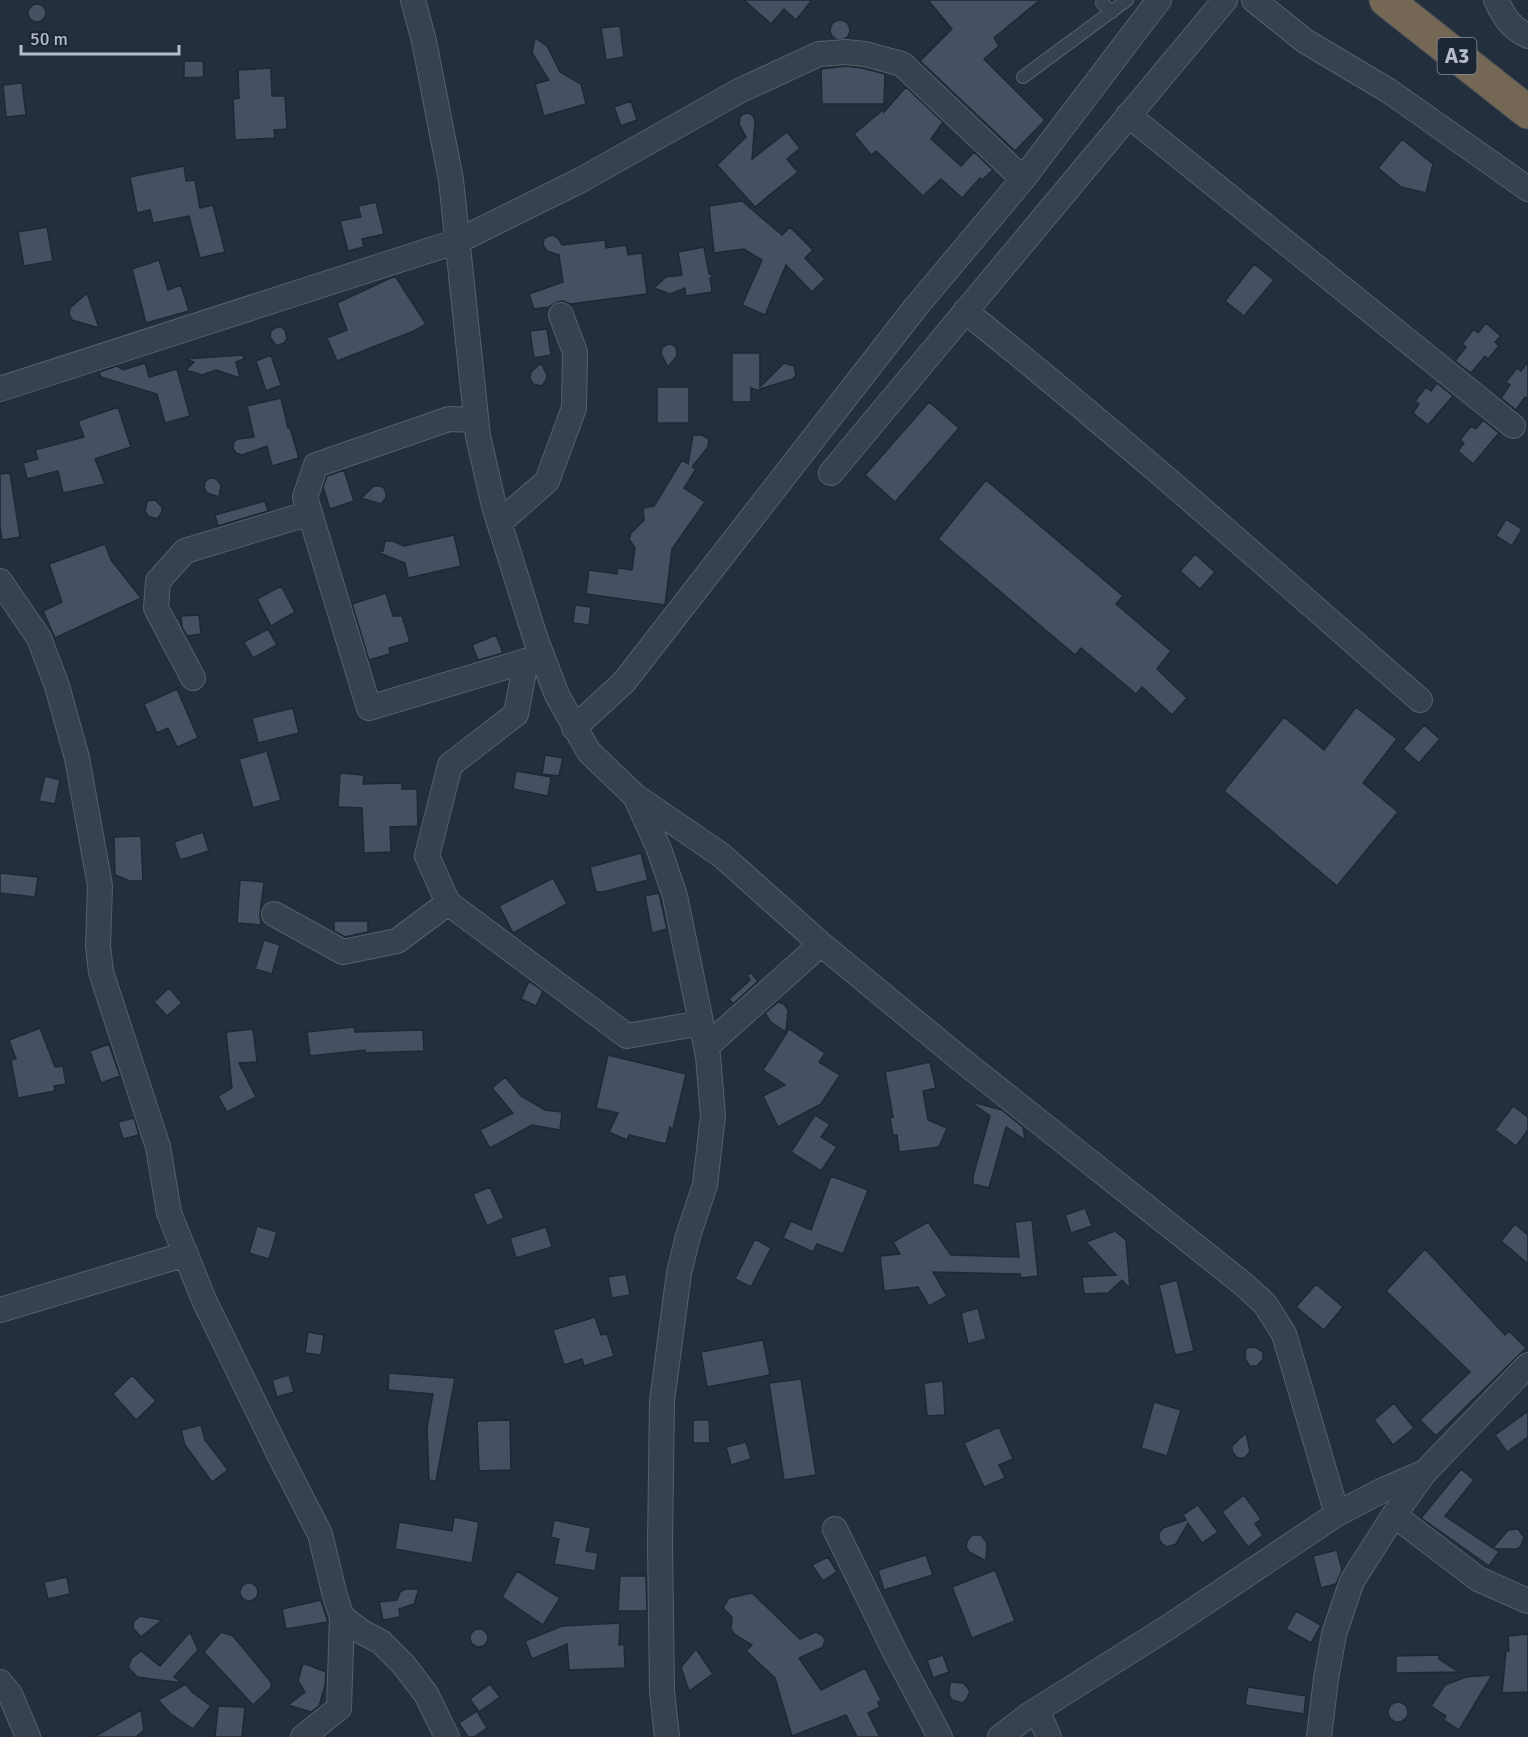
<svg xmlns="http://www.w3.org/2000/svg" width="1528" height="1737" font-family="Signika,sans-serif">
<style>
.building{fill:#455162;stroke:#1f2835;stroke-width:1.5}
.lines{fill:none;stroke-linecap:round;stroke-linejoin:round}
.lane-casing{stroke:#565f6c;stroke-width:14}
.street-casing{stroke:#565f6c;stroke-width:26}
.highway-casing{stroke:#434c59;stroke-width:35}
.lane{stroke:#38414e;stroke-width:12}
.street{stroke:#38414e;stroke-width:24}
.highway{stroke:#746855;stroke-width:33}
.labels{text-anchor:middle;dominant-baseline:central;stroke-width:4.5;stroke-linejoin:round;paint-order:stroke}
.shield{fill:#1d2633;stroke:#878f9c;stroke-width:1.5}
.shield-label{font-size:21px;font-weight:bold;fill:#b4bcc9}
</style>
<rect width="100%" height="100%" fill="#242f3e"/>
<!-- building -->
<path class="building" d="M744,0H812L796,20L784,9L771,24Z
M928,0H1040L994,38L999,46L984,59L1045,120L1015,151L920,61L952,29Z
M28 13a9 9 0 1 1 18 0a9 9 0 1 1-18 0Z
M830 30a10 10 0 1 1 20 0a10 10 0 1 1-20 0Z
M620,26L624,57L606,60L601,28Z
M535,38L547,46L560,72L581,84L586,104L544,116L535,84L549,80L532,53Z
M184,61H203L204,77L184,78Z
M846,66L862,68L885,74L884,104H822L821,69Z
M271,68L272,96H285L287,129L274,130L275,138L235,140L233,99L239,98L238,70Z
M22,83L26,115L6,117L3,85Z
M906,87L943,122L931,139L961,166L974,152L993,170L982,180L980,178L962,198L941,179L923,196L876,151L871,155L854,134L884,109V112Z
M631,101L637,120L621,126L614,107Z
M749,113L753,116L755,121L752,159L787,132L800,148L787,159L798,172L755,207L717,165L746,137L739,124L740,117L743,114Z
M1402,139L1433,164L1426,193L1401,187L1378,168Z
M184,166L186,181L195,180L200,208L213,205L225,252L200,258L189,216L153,223L150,210L137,213L130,177Z
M742,201L782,235L790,227L813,250L805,258L825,279L812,292L786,265L765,315L742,305L762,260L744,249L714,253L709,206Z
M376,202L384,234L362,239L364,247L348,251L340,221L361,217L358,206Z
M47,227L53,261L24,266L18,232Z
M553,235L558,238L562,245L605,240L606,248L626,245L628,255L642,253L647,294L570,304L564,301L557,302L549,307L534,309L529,294L563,282L559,255L547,251L543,245L544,239L548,236Z
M704,247L709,274L711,273L712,277L710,278L712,292L686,296L685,288L670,294L654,288L666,277L682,275L678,252Z
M159,260L168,290L181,285L189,311L146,323L132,269Z
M1254,264L1274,280L1244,316L1225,301Z
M395,276L426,324L414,331L337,361L327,338L347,330L337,303Z
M87,293L99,328L72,320L69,314L70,308Z
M1486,323L1501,336L1495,342L1499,346L1488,359L1485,356L1471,373L1455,361L1466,347L1462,344L1474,329L1478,333Z
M281,327L285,330L287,339L284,343L276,346L270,337L271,331L275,328Z
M547,329L551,355L534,358L530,331Z
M671,344L676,347L677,356L668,367L661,354L662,348L666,345Z
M732,353H760V387L784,363L794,366L796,375L793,379L760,389V391L751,388V402H732Z
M243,355L244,359L236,362L240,378L216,370L202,375L186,370L194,362L185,359Z
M271,355L281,385L266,391L256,361Z
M1528,362V399L1525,397L1516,410L1501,398L1510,385L1506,382L1517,368L1521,371Z
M145,363L149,377L177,369L190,416L165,423L157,394L101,377L99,372L117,366L123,370Z
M541,363L547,375L546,380L542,386L533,384L530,378L531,372Z
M1437,383L1453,396L1428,425L1413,413L1419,404L1415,401L1426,387L1431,391Z
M657,387H689V423H657Z
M281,398L288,428H290L299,458L272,466L267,446L242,455L236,453L233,448L234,442L238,439L254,437L247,406Z
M929,402L959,428L895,502L865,475Z
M118,407L131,447L95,459L105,484L63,493L58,471L27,479L23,463L38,459L35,450L84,437L78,421Z
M1483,420L1499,433L1473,464L1458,451L1464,443L1460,440L1471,426L1476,429Z
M693,435H702L709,439L708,447L692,467L696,469L684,488L705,502L672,549L665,605L586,594L589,570L617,574L618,568L632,570L635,548L629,539L631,533L644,520L643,508L654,506L682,460L688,464Z
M344,470L354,501L330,509L323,487L327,476Z
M10,473L20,537L2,540L0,527V474Z
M209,478H214L218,481L221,485L219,497L207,493L204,488L205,482Z
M986,480L1123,596L1116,604L1171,651L1157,669L1187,698L1172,715L1142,687L1136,694L1081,648L1075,655L938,539Z
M374,486H380L384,488L386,493V498L381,504L361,498Z
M155,500L162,507V512L157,519L148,516L145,511L147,501Z
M265,501L268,511L218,526L215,515Z
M1506,519L1522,529L1512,546L1496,536Z
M454,535L461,566L408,578L405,563L377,552L383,551L385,541H393L404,546Z
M105,544L111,560L141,598L55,638L43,611L62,602L49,564Z
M1195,554L1215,572L1200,589L1180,571Z
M281,586L295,612L271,626L257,599Z
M386,593L393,616H402L410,642L389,648L390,654L369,660L352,604Z
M575,605L591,607L589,625L573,623Z
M199,615L201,634L187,636L182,627L181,616Z
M268,629L277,645L253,658L244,642Z
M496,635L503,653L478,660L472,645Z
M177,689L198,738L177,747L168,728L157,733L144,704Z
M1356,707L1397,739L1363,783L1398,812L1337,886L1224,791L1284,717L1324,750Z
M293,708L299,733L258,743L252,718Z
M1424,725L1440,739L1419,763L1403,749Z
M267,751L281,800L253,808L239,759Z
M545,755L563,758L559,776L542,774Z
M516,771L551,777L548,796L513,789Z
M340,773L364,775L363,784L402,783V789H417L418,826L390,827L391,852L364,853L362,808L338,807Z
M45,776L60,780L55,804L39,801Z
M203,832L209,851L180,860L174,842Z
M141,836L143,881H130L115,875L114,837Z
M641,853L648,880L603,892H596L590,867Z
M0,873L38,877L35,897L0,893Z
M553,878L567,904L513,933L499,906Z
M240,880L264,882L260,914L261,925L237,923Z
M659,893L667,929L652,933L645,896Z
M334,921H368V932L345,937L334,931Z
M264,940L280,945L272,974L255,969Z
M751,973L758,981L733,1004L729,999L750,980L747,975Z
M529,981L543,991L536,1006L521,999Z
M169,988L182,1003L167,1016L154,1002Z
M778,1002L784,1004L788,1010L786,1032L771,1022L765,1013Z
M354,1027L355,1032L423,1030L424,1051L365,1053V1050L310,1056L307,1032Z
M40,1028L55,1067L63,1066L66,1084L54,1086L55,1091L18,1098L11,1060L16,1059L9,1040Z
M253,1029L257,1062L239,1063L256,1097L227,1112L218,1096L232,1088L226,1032Z
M789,1029L825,1053L819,1062L840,1075L821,1104L778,1127L763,1096L785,1085L763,1070Z
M109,1044L120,1076L101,1083L90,1051Z
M608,1055L686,1074L673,1129L670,1127L666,1144L629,1135L627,1140L609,1132L618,1113L596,1108Z
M930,1062L936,1088L923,1091L928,1120L947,1128L939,1147L899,1152L897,1135H893L890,1118L893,1117L885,1072Z
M505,1077L521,1096L545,1110L562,1112L560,1130L532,1125L490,1148L480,1130L513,1113L492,1088Z
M976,1103L1002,1110L1023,1127L1025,1140L1006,1127L989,1188L973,1184V1176L990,1116L975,1105Z
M1513,1106L1528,1117V1130L1516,1146L1495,1130Z
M815,1115L830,1124L821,1137L837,1147L821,1171L791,1152Z
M134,1118L139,1135L123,1139L118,1122Z
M831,1176L868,1190L843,1254L817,1244L813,1252L783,1238L791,1221L811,1230Z
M490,1187L504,1218L487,1226L473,1194Z
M1085,1208L1092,1226L1071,1233L1065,1215Z
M1032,1220L1038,1276L1021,1278L1020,1274L933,1272L947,1296L929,1306L918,1287L884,1291L880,1256L900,1254L893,1242L928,1222L951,1255L1019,1257L1015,1222Z
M1515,1224L1528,1235V1264L1501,1241Z
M257,1226L277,1232L269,1259L249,1253Z
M546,1227L552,1247L516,1258L510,1238Z
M1115,1231L1126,1240L1130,1289L1122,1280L1108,1293L1084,1294L1082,1277L1116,1275L1086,1242Z
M755,1239L771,1248L751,1287L735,1279Z
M1425,1249L1505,1335L1509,1331L1526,1348L1436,1436L1420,1420L1470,1372L1386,1291Z
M626,1274L630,1295L612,1298L608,1277Z
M1177,1280L1194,1351L1175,1355L1159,1285Z
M1316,1284L1343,1307L1324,1330L1296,1307Z
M978,1308L986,1339L968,1344L961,1313Z
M595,1317L601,1335L607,1334L614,1356L584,1366L582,1359L564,1365L553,1330Z
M308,1332L324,1335L321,1355L305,1353Z
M763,1340L770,1375L707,1387L701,1352Z
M1255,1347L1263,1352V1359L1257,1366H1250L1245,1359L1246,1348Z
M389,1373L455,1378L436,1481L429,1480L427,1428L433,1394L388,1390Z
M132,1375L156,1401L136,1420L113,1394Z
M289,1375L294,1392L277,1397L272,1380Z
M801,1379L816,1475L784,1480L769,1383Z
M943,1381L945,1415L927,1416L924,1383Z
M1154,1402L1181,1410L1167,1456L1141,1448Z
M1394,1403L1414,1428L1393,1445L1374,1420Z
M1528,1411V1437L1507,1452L1495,1435Z
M510,1420L511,1470L479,1471L477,1421Z
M693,1420H709L710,1443H693Z
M201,1425L205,1440L228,1470L212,1482L185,1445L181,1430Z
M999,1427L1013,1459L999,1465L1005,1478L984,1487L964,1443Z
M1246,1433L1250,1452L1244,1458H1237L1232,1451V1446Z
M746,1442L751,1459L731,1465L726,1447Z
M1461,1469L1474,1480L1445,1516L1493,1548L1508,1530L1518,1529L1524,1537L1521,1546L1517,1549H1495L1499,1552L1489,1566L1421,1518Z
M1244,1495L1261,1519L1255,1524L1263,1535L1248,1547L1222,1512Z
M1198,1505L1218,1532L1202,1543L1188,1523L1176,1544L1167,1547L1162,1544L1159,1539V1533L1163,1528L1186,1520L1183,1515Z
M454,1517L479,1522L472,1563L395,1549L399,1522L452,1531Z
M554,1520L591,1528L586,1551L598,1553L595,1571L554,1564L559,1539L551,1537Z
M975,1535H981L987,1543L986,1561L969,1552L966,1547L967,1541L971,1536Z
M1337,1550L1342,1570L1336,1584L1321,1588L1313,1556Z
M926,1555L933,1575L884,1590L878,1570Z
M828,1557L837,1572L823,1581L812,1565Z
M995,1570L1015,1621L972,1638L952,1587Z
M517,1571L560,1598L543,1625L502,1597Z
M620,1576H646L647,1611H618Z
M67,1577L70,1594L48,1599L44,1582Z
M240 1592a9 9 0 1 1 18 0a9 9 0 1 1-18 0Z
M405,1589H419L414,1604L399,1609L400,1617L383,1620L379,1602L397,1600L400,1592Z
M752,1593L800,1639L816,1632L823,1636L825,1640L823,1647L799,1658L821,1690L865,1668L881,1700L878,1702L880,1707L868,1713L880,1737H857L846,1715L792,1736L775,1678L746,1651L752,1645L734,1634L731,1629L732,1617L723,1608L729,1598Z
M321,1600L328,1622L286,1629L282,1609Z
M1296,1611L1321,1625L1311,1643L1286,1629Z
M140,1616L162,1620L141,1637L133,1628L134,1621Z
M620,1623L619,1645L624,1644L625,1668L569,1670L567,1644L532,1659L525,1641L562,1626Z
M470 1638a9 9 0 1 1 18 0a9 9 0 1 1-18 0Z
M190,1632L198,1650L174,1677L182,1683L137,1677L128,1667L132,1658L141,1651L160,1666Z
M221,1632L233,1636L271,1682V1688L253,1705L204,1652Z
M1528,1634V1692L1502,1693L1506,1651H1509L1508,1636Z
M696,1649L713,1674L689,1691L681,1667Z
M943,1655L949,1672L933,1678L927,1660Z
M1439,1655V1659L1459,1672L1396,1673V1656Z
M303,1663L326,1672L325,1686L319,1706L311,1712L288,1705L305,1692L298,1681Z
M1492,1675L1459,1730L1444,1720L1446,1716L1431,1706L1445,1685L1466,1677Z
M950,1682L963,1683L967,1687L970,1691L966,1700L962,1703L952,1700L949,1695Z
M186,1684L192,1692L211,1706L193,1729L171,1714L158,1700Z
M490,1684L500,1697L479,1712L470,1699Z
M1248,1687L1306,1696L1304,1714L1245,1705Z
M1388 1712a10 10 0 1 1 20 0a10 10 0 1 1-20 0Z
M218,1706L245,1707L242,1737H215Z
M141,1710L144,1730L136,1737H94Z
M477,1711L487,1728L474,1737H468L459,1723Z"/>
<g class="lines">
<!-- lane casing -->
<g class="lane-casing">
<path id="lane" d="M1102,3L1112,12
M1023,77L1127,0"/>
</g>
<!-- street casing -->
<g class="street-casing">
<path id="street" d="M413,0L424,41L451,180L478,436L494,506L536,640L557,695L589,752L635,796L721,855L821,944L959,1058L1242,1283L1265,1304L1284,1334L1337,1514
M1254,0L1305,41L1389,91L1528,189
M1496,0C1504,17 1511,28 1528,36
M1128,115L1513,426
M965,311C1121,436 1270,569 1420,700
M0,389L458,241L581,180L739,91L819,54L846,52L865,54L902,64L1023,179
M476,420L449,419L316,465L305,497L369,708L542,656
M831,473L1225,0
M499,523L547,481L574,408L575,352L561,315
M0,581L39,638L57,686L77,758L100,886L98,946L101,972L158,1147L169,1213L204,1300L280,1456L320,1534L335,1596L342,1617L362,1632L381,1642L403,1664L426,1694L447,1737
M526,661L516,714L450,765L427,856L448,903L627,1036L701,1023
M193,678L156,608L158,581L185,551L310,513
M574,728L624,682L915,308L1023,179L1159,0
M635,796L659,849L675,896L708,1056L713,1115L705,1185L688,1236L679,1273L662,1401L660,1544L662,1691L667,1737
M274,914L343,952L397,941L448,903
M706,1047L821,944
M0,1310L186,1254
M1394,1515L1478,1579L1528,1601
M835,1529L894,1650L940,1737
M0,1682L10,1694L28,1737
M1037,1710L1049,1737
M303,1737L339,1708L342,1617
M1000,1737L1029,1715L1170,1626L1337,1514L1383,1490L1425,1472
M1319,1737L1326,1679L1334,1634L1352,1581L1394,1515L1425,1472L1528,1365"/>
</g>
<!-- highway casing -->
<g class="highway-casing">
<path id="highway" d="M1386,0L1528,112"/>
</g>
<!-- lane -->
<use href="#lane" class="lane"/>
<!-- street -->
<use href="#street" class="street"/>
<!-- highway -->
<use href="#highway" class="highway"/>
</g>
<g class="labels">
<!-- shield labels -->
<rect class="shield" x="1437.5" y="38" width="39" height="36" rx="4.5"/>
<g class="shield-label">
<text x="1457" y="56">A3</text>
</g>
</g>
<!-- scale -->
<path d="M21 45v9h158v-9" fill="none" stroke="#b4bcc9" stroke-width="3"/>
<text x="30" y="45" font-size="18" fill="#b4bcc9" stroke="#1d2633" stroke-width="4.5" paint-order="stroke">50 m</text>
</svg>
